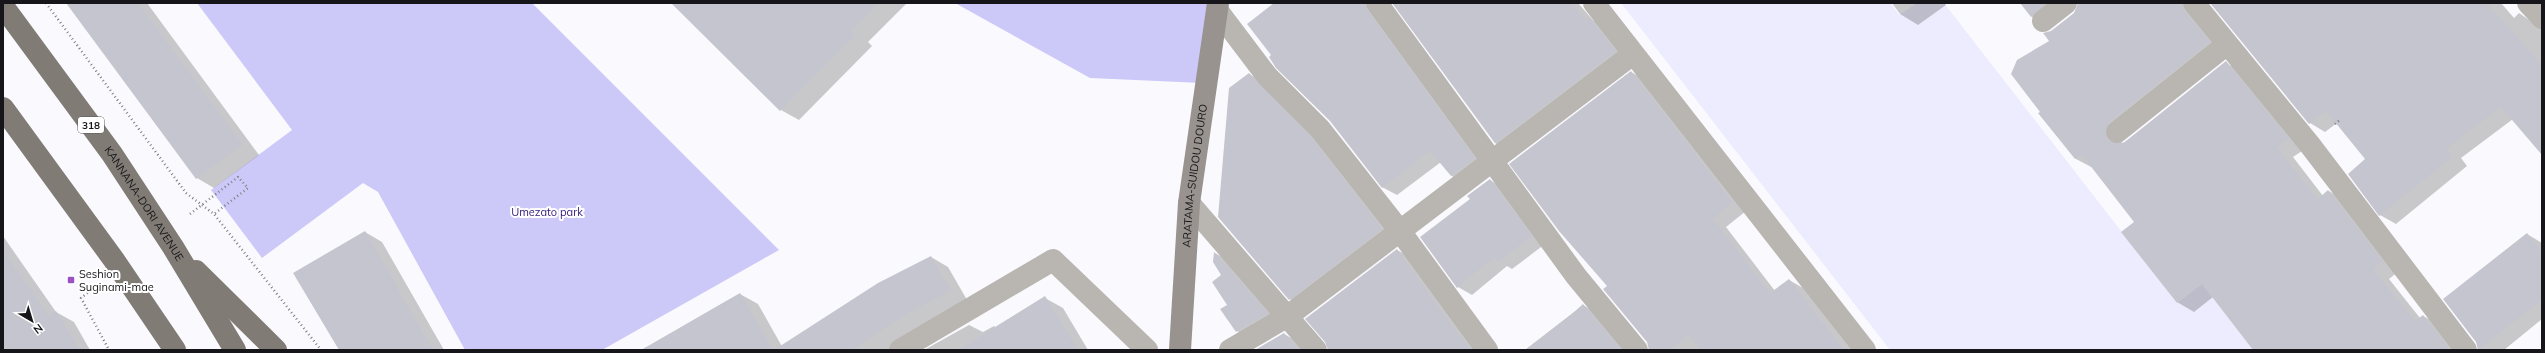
<svg xmlns="http://www.w3.org/2000/svg" width="2545" height="353" font-family="Mulish,sans-serif">
<style>
.built{fill:#ececfe}
.green{fill:#ccc9f9}
.shadow{fill:#0003}
.building{fill:#c5c5cf}
.lines{fill:none;stroke-linecap:round;stroke-linejoin:round}
.path{stroke:#7f7f83;stroke-width:2.5;stroke-dasharray:1 3;stroke-linecap:butt}
.lane{stroke:#b9b5b1;stroke-width:22}
.street{stroke:#b9b5b1;stroke-width:22}
.secondary{stroke:#98938e;stroke-width:22}
.primary{stroke:#817b75;stroke-width:22}
.poi-dot{fill:#9c51c3;stroke:#fff;stroke-width:1.5}
.labels{text-anchor:middle;dominant-baseline:central;stroke-width:4;stroke-linejoin:round;paint-order:stroke}
.shield{fill:#fff;stroke:#5c5b5e;stroke-width:1}
.shield-label{font-size:10px;font-weight:bold;fill:#161519}
.street-label{font-size:11px;fill:#161519;stroke:#fff}
.park-label{font-size:11px;fill:#331778;stroke:#fff}
.poi-label{font-size:11px;fill:#161519;stroke:#fff;text-anchor:start}
</style>
<rect width="100%" height="100%" fill="#fafafe"/>
<!-- built -->
<path class="built" d="M1621,3H1891L1899,15L1917,3H1944L2177,303L2202,284L2253,350H1890Z"/>
<!-- green -->
<path class="green" d="M197,3H532L779,250L602,350H465L378,192L363,183L262,258L211,190L292,130Z
M955,3H1212L1202,83L1090,78Z"/>
<!-- shadow -->
<path class="shadow" d="M68,3H147L259,155L214,188L197,178Z
M672,3H907L868,42L872,46L799,120L781,110Z
M1276,3H1383L1488,167L1466,184L1452,176L1441,162L1397,195L1382,187L1331,121L1273,55Z
M1394,3H1578L1593,20L1603,26L1629,60L1510,151L1495,143Z
M1892,3H1945L1946,5L1918,25L1900,14Z
M2022,3H2076L2048,26L2032,17Z
M2079,3H2186L2226,52L2126,132L2121,145L2226,63L2242,72L2305,149L2293,157L2323,196L2329,191L2345,201L2399,271L2389,279L2420,318L2423,316L2440,325L2459,350H2255L2213,297L2194,312L2177,302L2136,222L2093,168L2076,159L2039,114L2042,112L2051,32L2075,13Z
M2211,3H2501L2514,18L2519,13L2542,29V153L2513,119L2461,158L2467,166L2396,224L2380,215L2366,159L2337,123L2325,132L2310,123Z
M1631,72L1646,80L1746,211L1726,227L1775,291L1789,280L1803,288L1851,350H1649L1648,342L1608,287Z
M1249,74L1263,82L1325,147L1396,237L1304,307L1290,299Z
M1490,180L1503,188L1545,244L1512,269L1507,266L1472,295L1458,287L1471,199Z
M365,232L382,242L444,350H340Z
M2527,234L2542,243V319L2504,350H2479L2477,342Z
M3,236L56,312L74,322L90,350H3Z
M1397,250L1412,258L1479,350H1329Z
M1215,253L1229,261L1281,322L1251,339L1237,331L1222,275L1214,262Z
M931,257L948,267L974,312L912,350H827Z
M740,294L758,304L784,350H643Z
M1045,298L1063,308L1088,350H924L969,325L983,332L994,326L996,328Z
M1583,305L1597,313L1627,350H1525Z
M1284,334L1299,342L1306,350H1257Z"/>
<!-- building -->
<path class="building" d="M66,3H138L243,145L196,179Z
M671,3H879L851,31L855,35L780,111Z
M1274,3H1365L1367,10L1475,158L1451,176L1430,151L1382,188L1330,121L1276,68L1269,57L1271,55L1247,24Z
M1392,3H1572L1586,20L1589,17L1616,51L1495,143Z
M2020,3H2046L2031,17Z
M2078,3H2182L2184,11L2210,42L2109,122L2105,133L2108,140L2118,144L2125,142L2226,61L2289,139L2277,148L2318,199L2328,190L2383,261L2373,269L2415,321L2423,315L2450,350H2253L2202,284L2177,303L2121,232L2134,222L2082,155L2075,159L2038,113L2040,112L2011,74L2017,60L2049,41L2043,33L2051,31L2074,13Z
M2210,3H2487L2542,65V155L2501,107L2446,149L2452,157L2379,216L2348,174L2365,159L2326,111L2309,124Z
M1631,71L1732,202L1713,219L1770,293L1789,279L1844,350H1701L1689,335L1670,350H1649L1647,342L1603,289L1607,286L1559,231L1509,164Z
M1249,73L1311,137L1382,229L1289,300L1218,217L1229,88Z
M1490,179L1532,236L1498,262L1494,257L1457,288L1420,237L1470,199L1467,196Z
M365,231L399,289L398,290L433,350H339L293,273Z
M2527,233L2542,252V300L2478,350L2476,342L2443,299Z
M1397,249L1437,305L1471,350H1328L1325,342L1305,319Z
M3,250L48,315L56,311L80,350H3Z
M1214,252L1268,313L1236,332L1220,309L1227,305L1212,282L1221,275L1213,262Z
M931,256L951,291L903,316L852,350H774L878,283Z
M740,293L773,350H641Z
M1045,296L1078,350H958Z
M1583,304L1621,350H1525L1572,314Z
M1284,333L1299,350H1255Z"/>
<g class="lines">
<!-- path -->
<path class="path" d="M46,3L186,193L214,214L321,350
M2335,124L2341,119
M190,214L238,177L248,188L214,214
M94,288L81,298L109,350"/>
<!-- lane -->
<path class="lane" d="M1377,3L1576,276L1637,350
M1217,10L1267,76L1320,129L1400,231L1487,350
M2043,21L2066,3
M2117,132L2226,45
M1189,203L1316,350"/>
<!-- street -->
<path class="street" d="M1594,3L1865,350
M2194,3L2310,145L2466,350
M2528,3L2542,18
M900,350L1053,260L1147,350
M1230,350L1288,316L1633,54"/>
<!-- secondary -->
<path class="secondary" id="s1" d="M1180,350L1189,203L1218,3"/>
<!-- primary -->
<g class="primary">
<path id="s2" d="M3,6L112,154L173,247L235,350"/>
<path d="M3,108L114,260L175,350"/>
<path d="M196,271L276,350"/>
</g>
</g>
<!-- markers -->
<rect class="poi-dot" x="67" y="276" width="8" height="8" rx="2"/>
<g class="labels">
<!-- shield labels -->
<rect class="shield" x="78" y="117" width="26" height="16" rx="3"/>
<g class="shield-label">
<text x="91" y="125">318</text>
</g>
<!-- street labels -->
<g class="street-label">
<text stroke="none"><textPath href="#s1" startOffset="175">ARATAMA-SUIDOU DOURO</textPath></text>
<text stroke="none"><textPath href="#s2" startOffset="243">KANNANA-DORI AVENUE</textPath></text>
</g>
<!-- park labels -->
<g class="park-label">
<text x="547" y="212">Umezato park</text>
</g>
<!-- poi labels -->
<g class="poi-label">
<text x="79" y="274">Seshion<tspan x="79" dy="13">Suginami-mae</tspan></text>
</g>
</g>
<!-- border -->
<rect width="2545" height="353" fill="none" stroke="#161519" stroke-width="8"/>
<!-- north arrow -->
<g transform="translate(32 321) rotate(142)" stroke="#ffffff" stroke-width="3" paint-order="stroke">
<path d="M0-3L7 15L0 10L-7 15Z" fill="#161519"/>
<text y="-6" font-size="11" font-weight="bold" text-anchor="middle" fill="#161519">N</text>
</g>
</svg>
